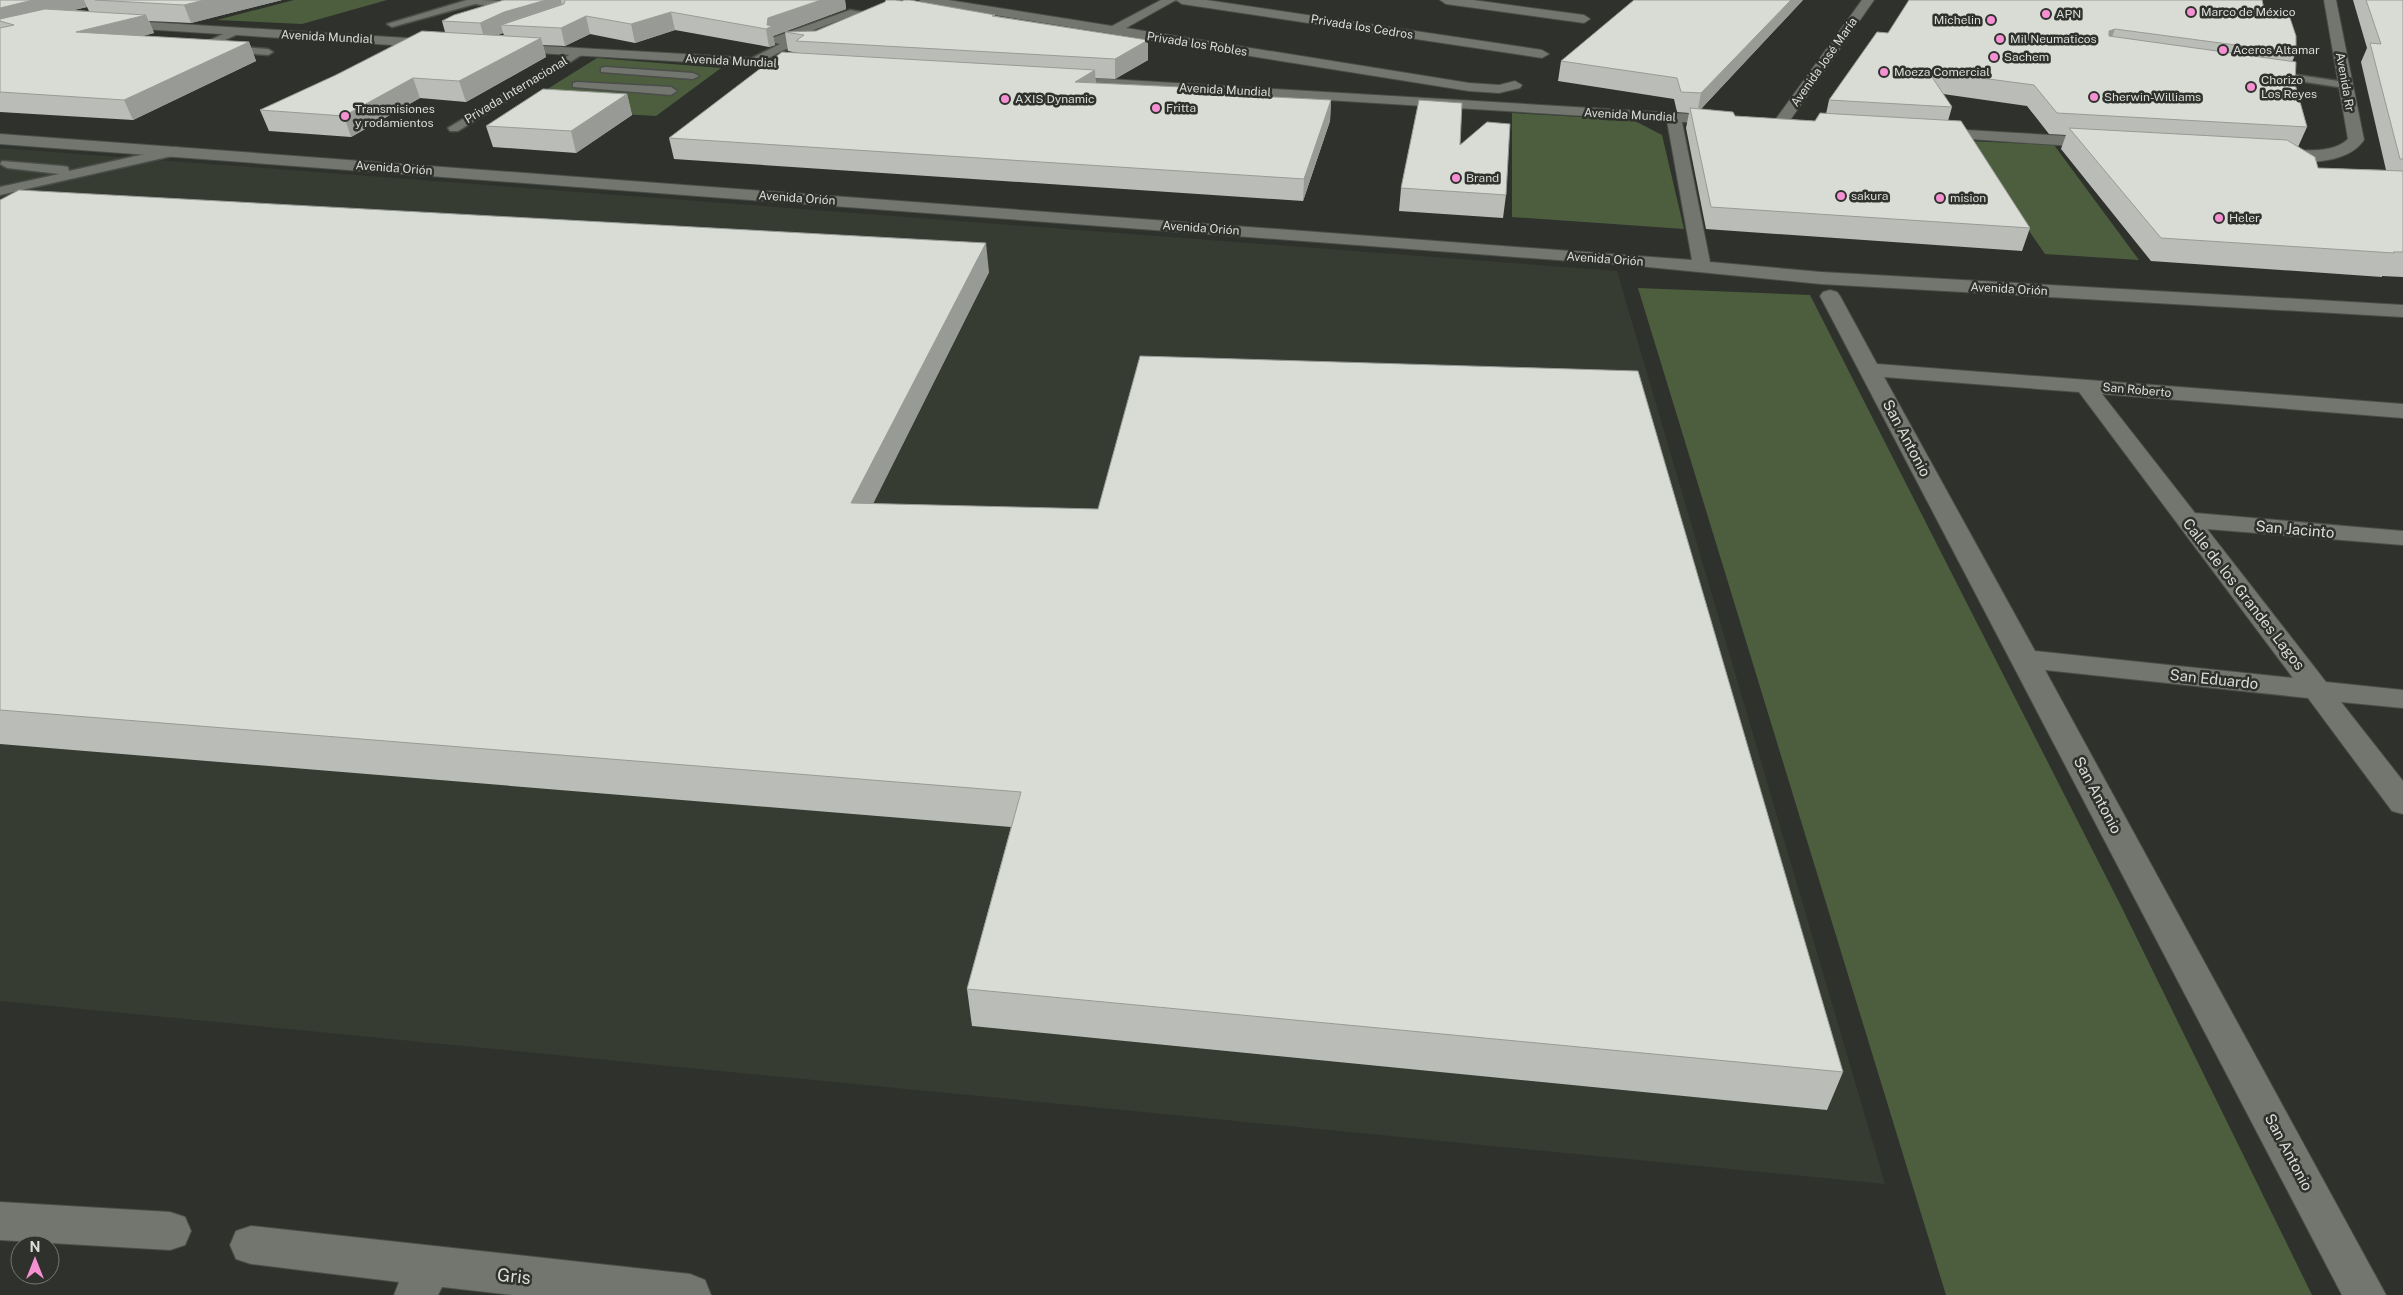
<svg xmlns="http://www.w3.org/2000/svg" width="2403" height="1295" font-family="'Public Sans',sans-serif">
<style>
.built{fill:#363c31}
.green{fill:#4d5e3f}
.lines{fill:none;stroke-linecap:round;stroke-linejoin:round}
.lane-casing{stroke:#4a4d48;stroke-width:3}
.street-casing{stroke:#4a4d48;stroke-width:2}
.lane{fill:#72766f;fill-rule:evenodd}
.street{fill:#72766f;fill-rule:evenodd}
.wall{fill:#babdb7;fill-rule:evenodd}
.shaded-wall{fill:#979a95}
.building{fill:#d8dcd5;stroke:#979a95}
.poi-dot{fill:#f591d2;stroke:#2f322c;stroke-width:2}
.labels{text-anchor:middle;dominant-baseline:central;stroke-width:5;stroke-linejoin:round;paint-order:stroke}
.far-poi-label{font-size:12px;fill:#dbddda;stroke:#2f322c;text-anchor:start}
.far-street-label{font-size:12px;fill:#dbddda;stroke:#2f322c}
.street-label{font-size:15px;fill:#dbddda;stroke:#2f322c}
.near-street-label{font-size:18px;fill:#dbddda;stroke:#2f322c}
</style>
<rect width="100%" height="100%" fill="#2f322c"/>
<!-- built -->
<path class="built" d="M0,148L1617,271L1885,1184L0,1001Z"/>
<!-- green -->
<path class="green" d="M294,0H387L302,24L217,20Z
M597,58L721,68L656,116L517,108Z
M1512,113L1633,120L1662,135L1684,229L1512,217Z
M1967,141L2054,145L2139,260L2045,254Z
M1638,288L1810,295L2122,908L2312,1295H1946Z"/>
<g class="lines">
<!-- lane casing -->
<g class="lane-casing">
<path id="lane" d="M467,0C481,0 515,0 525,7L520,10L475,4L392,27L387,24Z
M850,10L881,15L886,18L877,24L873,23V20L851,16L787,40L807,44L821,43V47C809,50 797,46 790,48C776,51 760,68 746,64L744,62L780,44L772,42V38Z
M234,29L239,32L238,34L214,45L268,49L273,52L268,55L200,50L195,47Z
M579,49L583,50V54L458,131H450L448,128Z
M605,67L693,73L699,76L693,79L601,72V68Z
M2264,70L2345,82L2351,85L2345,88L2260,75V71Z
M577,82L671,87L677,91L671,95L573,87V83Z
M176,147L182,151L181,154L0,195V187L59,174L7,168L0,164L2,161L63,166L68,167L69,171Z"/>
</g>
<!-- street casing -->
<g class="street-casing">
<path id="street" d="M919,0H948L1112,26L1161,0H1206L1542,50L1549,54L1542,58L1182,4L1176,0L1126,28L1469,83L1499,85L1515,81L1522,85L1520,88L1499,93L1469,91L925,4Z
M1440,0H1473L1584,15L1590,19L1584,23L1446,4Z
M1862,0H1874L1786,126H1776L1773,123Z
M2324,0H2336L2364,140C2345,167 2296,164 2267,157L2265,154C2273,142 2326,161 2348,139Z
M115,20L439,40L446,44L439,48L111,27L109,24Z
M507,44L806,61L813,65L806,69L502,51L500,48Z
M1058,76L1724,116L1731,120L1729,123L1682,122L1710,262L1821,272L2403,305V317L1821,284L1638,266L0,144V134L1692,260L1667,121L1053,83L1051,80Z
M1932,128L2101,138L2109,143L2101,148L1927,136L1924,133Z
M1830,290L1837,292L1840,296L1877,364L2403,404V418L2102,394L2195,513L2403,531V545L2207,529L2326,682L2403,690V708L2341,702L2403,781V814L2392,811L2308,698L2045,670L2386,1295H2342L1820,296L1823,292ZM1884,377L2079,392L2293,678L2035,651Z
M0,1202L170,1212L185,1217L191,1231L185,1245L170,1250L0,1240Z
M251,1226L690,1274L705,1280L711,1295H513L442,1287L438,1295H394L399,1282L251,1264L236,1259L230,1245L236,1231Z"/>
</g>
<!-- lane -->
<use href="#lane" class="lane"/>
<!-- street -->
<use href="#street" class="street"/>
</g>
<!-- wall -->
<path class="wall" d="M0,0H282L191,23L149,21L154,33L142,36L249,42L256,61L133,120L0,112ZM87,7L89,11L73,10Z
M504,0H845L846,9L773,36L775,45L769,47L675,30L635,43L590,34L565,46L543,45L546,57L466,102L420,98L351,137L269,131L260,110L336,75L445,32L442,21ZM503,33L504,35H498Z
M1803,0L1701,109L1735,116L1815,121L1826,114L1829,100L1888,33L2264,9L2296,53L2292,62L2295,84L2307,127L2298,147L2318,168L2386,170L2361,62L2367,48L2353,0H2403V277L2382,276V277L2151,261L2061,149L2066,135L2049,134L2027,106L1943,94L1952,107L1948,121L2030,228L2022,251L1706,229L1686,128L1689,113L1677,112L1674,99L1558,81L1561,61Z
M995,15V16L1148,40V60L1115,79L1095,78L1096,83L1181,92L1331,100L1330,121L1303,201L674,159L669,138L798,53L788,51L785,32L816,31Z
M627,94L632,115L576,153L493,147L486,126Z
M1460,145L1506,195L1503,218L1399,211L1401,188Z
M0,200L989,272L873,503L1843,1072L1827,1110L972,1026L967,989L1011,827L0,744Z"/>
<!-- shaded-wall -->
<path class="shaded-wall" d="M33,0H84L87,7L14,25L0,21V8Z
M204,0H282L191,23L184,5Z
M546,0H561L564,13L501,25L503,33L485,41L480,23L504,12Z
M821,0H845L846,9L773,36L775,45L769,47L766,29L768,18Z
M1791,0H1803L1697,113L1701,93Z
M671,12L675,30L635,43L631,24Z
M146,15L154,33L84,51L76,32Z
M586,16L590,34L565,46L561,28Z
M2115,29L2108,48L2109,31Z
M541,38L546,57L466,102L459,81Z
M1148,40V60L1115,79V59Z
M249,42L256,61L133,120L124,100Z
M1095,70L1096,90L1075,82Z
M413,78L420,98L351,137L344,116Z
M627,94L632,115L576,153L571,131Z
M1331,100L1330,121L1303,201L1304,179Z
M986,243L989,272L857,536L851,503Z"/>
<!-- building -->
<path class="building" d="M0,0H33L0,8Z
M95,0H204L184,5Z
M504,0H546L504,12L480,23L442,21L454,15Z
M565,0H821L768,18L767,25L772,26L766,29L671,12L631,24L586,16L561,28L501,25L564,4Z
M886,0H895L902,1L904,0H910L995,15L992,16L1148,40L1115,59L796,41L804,35L785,32L816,31L885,2Z
M1634,0H1791L1701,93L1681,92L1677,78L1561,61Z
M1909,0H2262L2264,9L2288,12L2296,36V53L2115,29L2109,31V36L2296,62L2295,84L2307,127L2057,113L2034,85L1928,71L1952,107L1829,100L1877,32L1888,33Z
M2366,0H2403V159H2400L2370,43L2381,44Z
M45,9L146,15L76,32L249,42L124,100L0,92V28L14,25L0,21V19Z
M422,31L541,38L459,81L413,78L344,116L260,110L336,75Z
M782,52L1095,70L1075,82L1181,87L1177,92L1331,100L1304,179L669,138Z
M543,89L627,94L571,131L486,126Z
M1419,100L1462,103L1460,145L1487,122L1510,124L1506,195L1401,188Z
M1690,108L1733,112L1735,116L1815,121L1820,113L1961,121L2030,228L1711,207Z
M2069,128L2287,140L2315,157L2318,168L2403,171V252H2393L2394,253L2161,238Z
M19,190L986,243L851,503L1098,509L1140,356L1638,371L1843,1072L967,989L1021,792L0,710V200Z"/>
<!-- markers -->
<g class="poi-dot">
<circle cx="2191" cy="12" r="5"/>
<circle cx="2046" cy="14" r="5"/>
<circle cx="1991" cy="20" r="5"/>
<circle cx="2000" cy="39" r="5"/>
<circle cx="2223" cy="50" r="5"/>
<circle cx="1994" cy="57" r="5"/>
<circle cx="1884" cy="72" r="5"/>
<circle cx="2251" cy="87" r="5"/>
<circle cx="2094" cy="97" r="5"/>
<circle cx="1005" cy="99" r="5"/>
<circle cx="1156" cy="108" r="5"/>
<circle cx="345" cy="116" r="5"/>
<circle cx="1456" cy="178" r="5"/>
<circle cx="1841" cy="196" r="5"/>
<circle cx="1940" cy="198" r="5"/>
<circle cx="2219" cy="218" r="5"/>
</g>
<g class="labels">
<!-- far-poi labels -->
<g class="far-poi-label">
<text x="2201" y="12">Marco de México</text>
<text x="2056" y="14">APN</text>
<text x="1981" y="20" text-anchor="end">Michelin</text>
<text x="2010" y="39">Mil Neumaticos</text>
<text x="2233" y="50">Aceros Altamar</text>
<text x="2004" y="57">Sachem</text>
<text x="1894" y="72">Moeza Comercial</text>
<text x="2261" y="80">Chorizo<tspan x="2261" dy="14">Los Reyes</tspan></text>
<text x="2104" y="97">Sherwin-Williams</text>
<text x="1015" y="99">AXIS Dynamic</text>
<text x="1166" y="108">Fritta</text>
<text x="355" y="109">Transmisiones<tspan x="355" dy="14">y rodamientos</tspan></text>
<text x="1466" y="178">Brand</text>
<text x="1851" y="196">sakura</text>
<text x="1950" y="198">mision</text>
<text x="2229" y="218">Heler</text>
</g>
<!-- far-street labels -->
<g class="far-street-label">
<text transform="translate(1362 27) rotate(9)">Privada los Cedros</text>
<text transform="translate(327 37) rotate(3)">Avenida Mundial</text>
<text transform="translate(1197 44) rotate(9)">Privada los Robles</text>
<text transform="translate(731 61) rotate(3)">Avenida Mundial</text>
<text transform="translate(1824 62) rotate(-55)">Avenida José María</text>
<text transform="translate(2345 82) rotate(80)">Avenida Rr</text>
<text transform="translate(516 90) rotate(-31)">Privada Internacional</text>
<text transform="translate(1225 90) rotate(3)">Avenida Mundial</text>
<text transform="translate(1630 115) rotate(3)">Avenida Mundial</text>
<text transform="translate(394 168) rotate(4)">Avenida Orión</text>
<text transform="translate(797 198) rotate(4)">Avenida Orión</text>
<text transform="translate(1201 228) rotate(4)">Avenida Orión</text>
<text transform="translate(1605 259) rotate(4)">Avenida Orión</text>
<text transform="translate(2009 289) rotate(3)">Avenida Orión</text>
<text transform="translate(2137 390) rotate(5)">San Roberto</text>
</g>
<!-- street labels -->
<g class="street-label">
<text transform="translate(1907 438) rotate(62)">San Antonio</text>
<text transform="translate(2295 529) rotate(5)">San Jacinto</text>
<text transform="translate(2244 594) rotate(52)">Calle de los Grandes Lagos</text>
<text transform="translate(2214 679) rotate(6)">San Eduardo</text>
<text transform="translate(2098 795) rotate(62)">San Antonio</text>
<text transform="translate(2289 1152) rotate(62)">San Antonio</text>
</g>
<!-- near-street labels -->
<g class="near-street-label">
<text transform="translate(514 1276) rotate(6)">Gris</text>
</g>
</g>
<!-- north arrow -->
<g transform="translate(35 1260)"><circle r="24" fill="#2f322c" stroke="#747672"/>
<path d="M0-4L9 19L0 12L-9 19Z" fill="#f591d2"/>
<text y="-8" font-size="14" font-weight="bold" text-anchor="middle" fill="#dbddda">N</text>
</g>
</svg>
